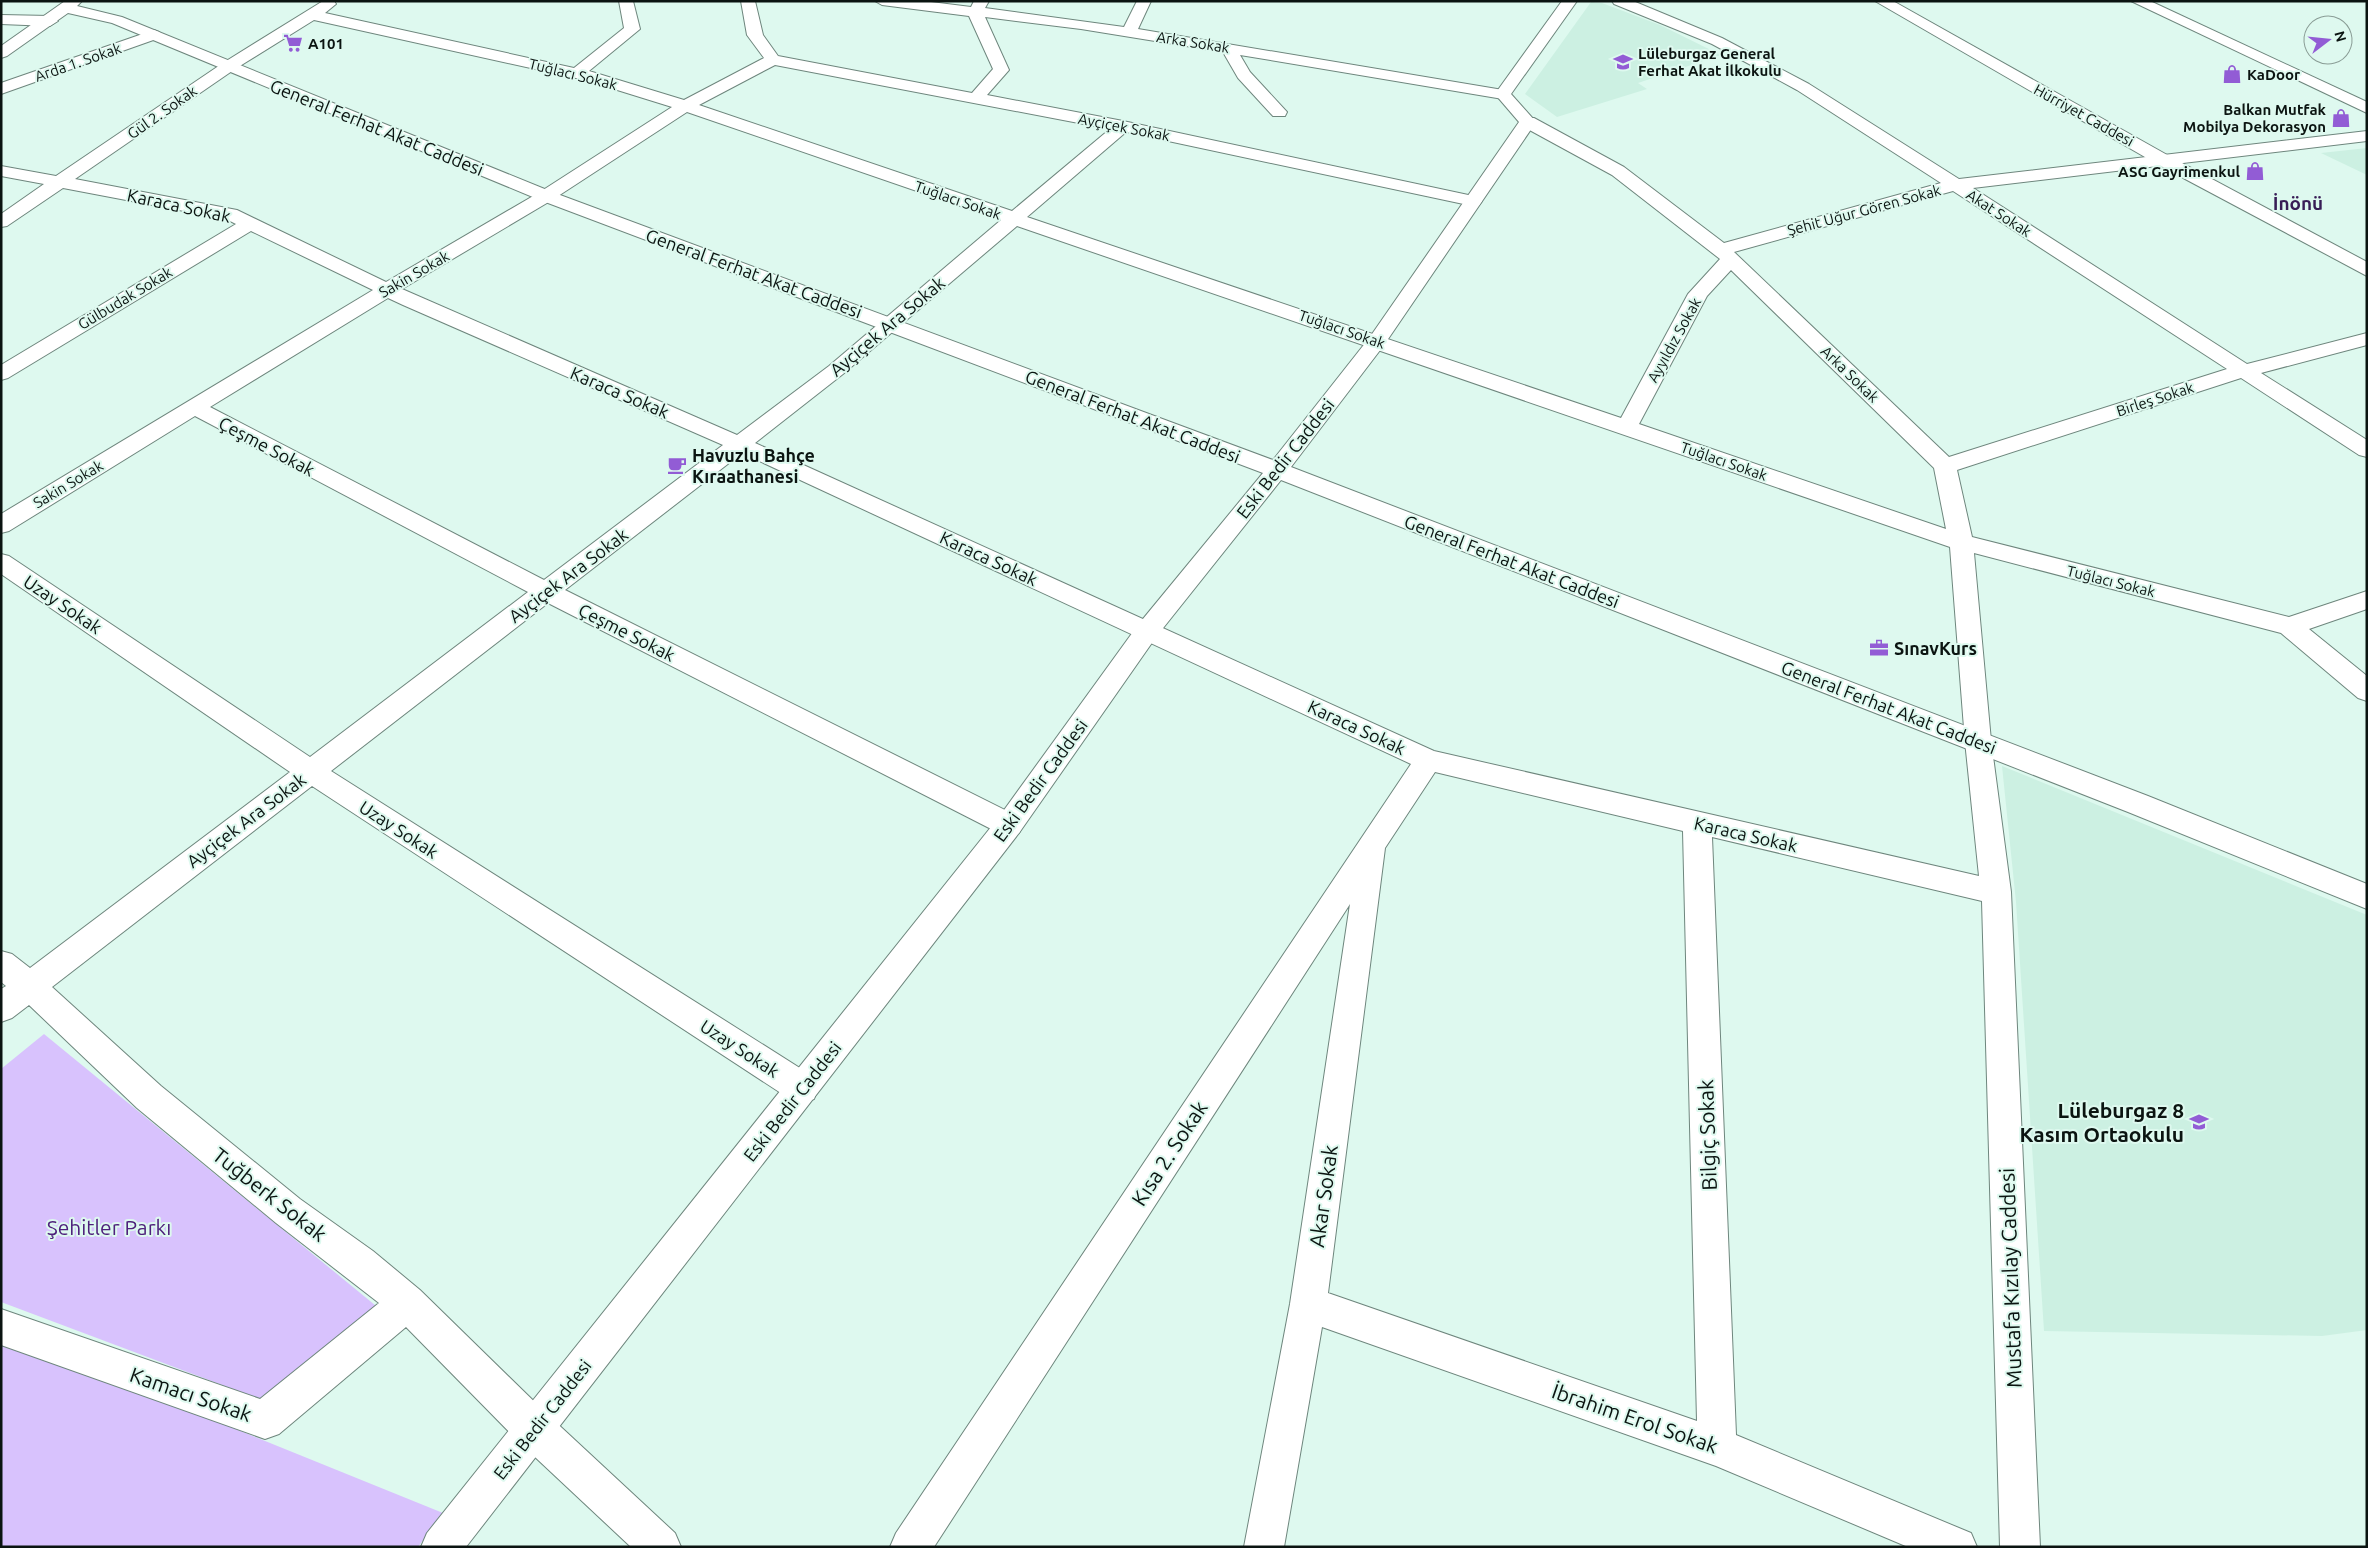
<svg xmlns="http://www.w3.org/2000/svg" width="2368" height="1548" font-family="Ubuntu,sans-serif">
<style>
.built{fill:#ccf0e2}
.green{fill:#d8c2fd}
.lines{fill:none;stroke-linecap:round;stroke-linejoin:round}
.street-casing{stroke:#6e867d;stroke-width:2}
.secondary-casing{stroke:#6e867d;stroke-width:2}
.highway-casing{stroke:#6e867d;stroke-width:2}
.street{fill:#fff;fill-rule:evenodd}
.secondary{fill:#fff;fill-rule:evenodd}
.highway{fill:#fff;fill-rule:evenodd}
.labels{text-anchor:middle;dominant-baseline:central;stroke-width:4;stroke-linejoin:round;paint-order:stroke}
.far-street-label{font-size:15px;fill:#0b1411;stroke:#def9ef}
.far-poi-label{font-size:15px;font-weight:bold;fill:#0b1411;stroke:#def9ef;text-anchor:start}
.street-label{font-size:18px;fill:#0b1411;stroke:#def9ef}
.poi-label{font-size:18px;font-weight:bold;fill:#0b1411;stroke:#def9ef;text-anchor:start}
.far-district-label{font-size:19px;font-weight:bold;fill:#381d56;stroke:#def9ef}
.near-poi-label{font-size:21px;font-weight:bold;fill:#0b1411;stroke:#def9ef;text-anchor:end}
.near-street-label{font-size:21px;fill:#0b1411;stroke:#def9ef}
.near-park-label{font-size:21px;fill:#4e217c;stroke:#def9ef}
</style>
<rect width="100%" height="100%" fill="#def9ef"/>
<!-- built -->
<path class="built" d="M1591,2L1602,3L1660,25L1721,55L1638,83L1647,89L1557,117L1525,94Z
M2367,148V175L2321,153Z
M2002,766L2367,915V1330L2322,1336L2044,1331L2016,902Z"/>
<!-- green -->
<path class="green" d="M44,1034L381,1310L265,1401L1,1302V1069Z
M1,1336L16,1340L443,1513L418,1547H1Z"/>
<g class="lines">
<!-- street casing -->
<g class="street-casing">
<path id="street" d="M323,1H334L336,4L325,13L574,68L624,28L619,1H633L640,29L589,71L684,100L764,58L747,35L741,1H755L763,35L778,56L972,93L993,69L969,16L882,5L875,1H923L971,7L974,1H989L985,8L1124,27L1137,1H1151L1138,29L1509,91L1511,94L1503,99L1240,55L1250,72L1287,112L1285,116H1273L1238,78L1223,52L1081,29L985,17L1009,70L987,95L1123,121L1473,196L1479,197L1482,201L1479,205L1473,206L1126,132L1027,217L1621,418L1688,294L1720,259L1612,175L1522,126L1520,122L1522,118H1534L1624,167L1724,243L1941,183L1797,90L1712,44L1614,4L1612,1H1633L1722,38L1809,84L1959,179L2367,131V141L1973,188L2247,364L2367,333V345L2261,373L2367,440V457L2359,455L2241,378L1957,470L1972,537L2289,617L2367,591V609L2309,629L2367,676V701L2358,698L2281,633L1974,553L1991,741L2011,892L2040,1547H2000L1982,901L1712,837L1736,1435L1971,1533L1977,1547H1908L1716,1466L1322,1327L1284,1547H1244L1290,1304L1350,904L934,1547H890L896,1533L1411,764L742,453L565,590L1019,817L1023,825L1019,833L1009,837L999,833L548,603L331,771L814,1077L818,1088L814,1099L802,1103L790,1099L312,786L52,987L161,1086L300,1199L373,1251L420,1290L548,1415L675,1533L681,1547H631L520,1443L406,1327L279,1434L265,1439L1,1345V1309L260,1399L379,1303L276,1223L137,1108L29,1005L12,1018L1,1022V989L6,986L1,982V951L12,954L30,968L290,772L1,574V554L9,556L310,757L528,592L195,416L9,531L1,533V514L373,290L251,231L8,378L1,380V365L236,224L226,219L63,188L7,226L1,227V214L44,184L1,176V166L56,176L223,63ZM314,20L585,80L672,107L540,192L386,282L237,210L75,179L235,69ZM775,65L1110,129L1012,211L699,105ZM687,112L1001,220L829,366L737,435L402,289L552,200ZM1953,191L2227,369L1949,457L1734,252ZM1017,226L1950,547L1965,741L1979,876L1434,751L755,443L843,374ZM1731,270L1934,468L1946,529L1639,424L1707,296ZM388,298L403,305L723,445L544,580L210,407ZM1435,772L1683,831L1697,1421L1328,1293L1385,848Z
M1,15L50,16L58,21L50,26L1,24Z
M154,30L159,32L162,35L159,38L1,94V83Z"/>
</g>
<!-- secondary casing -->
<g class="secondary-casing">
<path id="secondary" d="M65,1H82L77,6L122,17L552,192L1273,460L1370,337L1519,122L1495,94L1562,1H1577L1511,94L1536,122L1384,345L1291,467L2148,796L2367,884V909L2128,812L1281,480L1156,637L1019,833L466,1547H421L427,1533L999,817L1138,625L1263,473L540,200L112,23L68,13L7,56L1,58V46Z
M1875,1H1893L2169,156L2367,262V276L2157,164Z"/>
</g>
<!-- highway casing -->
<g class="highway-casing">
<path id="highway" d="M2131,1H2150L2367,102V113Z"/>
</g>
<!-- street -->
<use href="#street" class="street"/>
<!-- secondary -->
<use href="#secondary" class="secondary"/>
<!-- highway -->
<use href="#highway" class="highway"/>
</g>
<!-- icons -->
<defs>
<g id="supermarket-bare" transform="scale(1.5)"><path d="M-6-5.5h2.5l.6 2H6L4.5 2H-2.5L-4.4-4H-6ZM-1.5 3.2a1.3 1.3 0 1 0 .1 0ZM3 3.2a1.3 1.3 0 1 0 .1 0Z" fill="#925cd5" stroke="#def9ef" stroke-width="2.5" paint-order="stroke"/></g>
<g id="school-bare" transform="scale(1.5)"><path d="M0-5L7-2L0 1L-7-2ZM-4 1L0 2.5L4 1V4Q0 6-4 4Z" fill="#925cd5" stroke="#def9ef" stroke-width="2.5" paint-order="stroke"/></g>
<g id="shop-bare" transform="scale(1.5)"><path d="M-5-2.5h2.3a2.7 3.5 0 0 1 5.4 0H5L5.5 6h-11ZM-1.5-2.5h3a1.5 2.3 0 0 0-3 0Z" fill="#925cd5" stroke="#def9ef" stroke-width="2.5" paint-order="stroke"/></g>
<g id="cafe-bare" transform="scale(1.5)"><path d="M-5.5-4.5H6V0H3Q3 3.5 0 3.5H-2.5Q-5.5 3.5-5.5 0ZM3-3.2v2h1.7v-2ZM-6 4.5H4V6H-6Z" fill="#925cd5" stroke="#def9ef" stroke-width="2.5" paint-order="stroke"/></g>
<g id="office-bare" transform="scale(1.5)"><path d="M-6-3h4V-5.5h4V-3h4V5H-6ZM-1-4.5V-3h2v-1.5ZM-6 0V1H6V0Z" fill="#925cd5" stroke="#def9ef" stroke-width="2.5" paint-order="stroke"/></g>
</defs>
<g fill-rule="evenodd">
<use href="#supermarket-bare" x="293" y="43"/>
<use href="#school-bare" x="1623" y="62"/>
<use href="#shop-bare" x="2232" y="74"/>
<use href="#shop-bare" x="2341" y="118"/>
<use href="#shop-bare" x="2255" y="171"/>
<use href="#cafe-bare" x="677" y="465"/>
<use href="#office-bare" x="1879" y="648"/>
<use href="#school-bare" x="2199" y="1122"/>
</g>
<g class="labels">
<!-- far-street labels -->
<g class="far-street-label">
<text transform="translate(1193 42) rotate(9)">Arka Sokak</text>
<text transform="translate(78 62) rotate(-19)">Arda 1. Sokak</text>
<text transform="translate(573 74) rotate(14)">Tuğlacı Sokak</text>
<text transform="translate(162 112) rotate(-35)">Gül 2. Sokak</text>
<text transform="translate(2084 115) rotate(29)">Hürriyet Caddesi</text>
<text transform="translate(1124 127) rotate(11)">Ayçiçek Sokak</text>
<text transform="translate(958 200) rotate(19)">Tuğlacı Sokak</text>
<text transform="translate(1864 210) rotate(-15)">Şehit Uğur Gören Sokak</text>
<text transform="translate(1999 213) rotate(33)">Akat Sokak</text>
<text transform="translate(414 274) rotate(-30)">Sakin Sokak</text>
<text transform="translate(125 298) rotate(-31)">Gülbudak Sokak</text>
<text transform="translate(1342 329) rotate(19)">Tuğlacı Sokak</text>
<text transform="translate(1674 340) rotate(-61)">Ayyıldız Sokak</text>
<text transform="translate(1850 374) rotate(44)">Arka Sokak</text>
<text transform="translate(2155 399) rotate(-18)">Birleş Sokak</text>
<text transform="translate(1724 461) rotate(19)">Tuğlacı Sokak</text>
<text transform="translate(68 484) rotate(-31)">Sakin Sokak</text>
<text transform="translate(2111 581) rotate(14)">Tuğlacı Sokak</text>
</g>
<!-- far-poi labels -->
<g class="far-poi-label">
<text x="308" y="43">A101</text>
<text x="1638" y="53">Lüleburgaz General<tspan x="1638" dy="17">Ferhat Akat İlkokulu</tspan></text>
<text x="2247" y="74">KaDoor</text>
<text x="2326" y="109" text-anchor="end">Balkan Mutfak<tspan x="2326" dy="17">Mobilya Dekorasyon</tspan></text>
<text x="2240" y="171" text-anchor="end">ASG Gayrimenkul</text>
</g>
<!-- street labels -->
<g class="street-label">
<text transform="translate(377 127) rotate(22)">General Ferhat Akat Caddesi</text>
<text transform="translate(179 205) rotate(12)">Karaca Sokak</text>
<text transform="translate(754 273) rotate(20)">General Ferhat Akat Caddesi</text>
<text transform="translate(887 326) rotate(-40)">Ayçiçek Ara Sokak</text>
<text transform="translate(620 392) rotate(23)">Karaca Sokak</text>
<text transform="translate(1133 416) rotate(21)">General Ferhat Akat Caddesi</text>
<text transform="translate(267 446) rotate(28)">Çeşme Sokak</text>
<text transform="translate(1285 458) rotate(-52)">Eski Bedir Caddesi</text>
<text transform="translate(989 558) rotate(25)">Karaca Sokak</text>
<text transform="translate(1512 561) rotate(21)">General Ferhat Akat Caddesi</text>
<text transform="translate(568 575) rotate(-37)">Ayçiçek Ara Sokak</text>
<text transform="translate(63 604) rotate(34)">Uzay Sokak</text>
<text transform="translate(627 632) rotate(27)">Çeşme Sokak</text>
<text transform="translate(1889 707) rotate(21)">General Ferhat Akat Caddesi</text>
<text transform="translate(1357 727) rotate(25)">Karaca Sokak</text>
<text transform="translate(1040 780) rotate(-54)">Eski Bedir Caddesi</text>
<text transform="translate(246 820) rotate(-37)">Ayçiçek Ara Sokak</text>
<text transform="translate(399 829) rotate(33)">Uzay Sokak</text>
<text transform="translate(1746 834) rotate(13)">Karaca Sokak</text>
<text transform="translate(740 1048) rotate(33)">Uzay Sokak</text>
<text transform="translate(792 1101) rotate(-52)">Eski Bedir Caddesi</text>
<text transform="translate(542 1419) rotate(-52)">Eski Bedir Caddesi</text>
</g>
<!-- poi labels -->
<g class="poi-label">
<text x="692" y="455">Havuzlu Bahçe<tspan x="692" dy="21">Kıraathanesi</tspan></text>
<text x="1894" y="648">SınavKurs</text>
</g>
<!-- far-district labels -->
<g class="far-district-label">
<text x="2298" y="203">İnönü</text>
</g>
<!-- near-poi labels -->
<g class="near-poi-label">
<text x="2184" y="1110">Lüleburgaz 8<tspan x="2184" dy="24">Kasım Ortaokulu</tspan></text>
</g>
<!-- near-street labels -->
<g class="near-street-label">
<text transform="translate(1707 1135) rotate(-92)">Bilgiç Sokak</text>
<text transform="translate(1169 1153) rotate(-57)">Kısa 2. Sokak</text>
<text transform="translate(270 1194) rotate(38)">Tuğberk Sokak</text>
<text transform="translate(1323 1196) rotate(-82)">Akar Sokak</text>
<text transform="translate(2010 1278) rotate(-92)">Mustafa Kızılay Caddesi</text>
<text transform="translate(191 1394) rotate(19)">Kamacı Sokak</text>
<text transform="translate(1635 1418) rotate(19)">İbrahim Erol Sokak</text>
</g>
<!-- near-park labels -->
<g class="near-park-label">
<text x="109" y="1227">Şehitler Parkı</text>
</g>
</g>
<!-- border -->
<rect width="2368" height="1548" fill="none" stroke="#0b1411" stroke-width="5"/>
<!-- north arrow -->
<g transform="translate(2328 40) rotate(74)"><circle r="24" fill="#def9ef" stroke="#8a9d96"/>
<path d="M0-4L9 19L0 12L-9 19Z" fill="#925cd5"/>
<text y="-8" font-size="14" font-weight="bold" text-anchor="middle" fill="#0b1411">N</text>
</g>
</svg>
